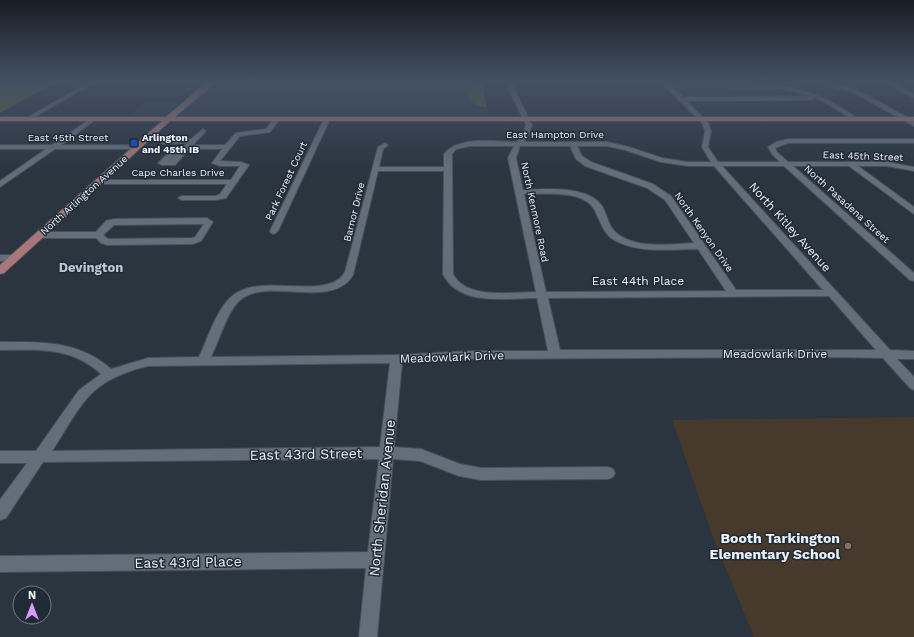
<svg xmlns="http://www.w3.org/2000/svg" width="914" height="637" font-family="'Work Sans',sans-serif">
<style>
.built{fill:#303f4f}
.education{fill:#47392b}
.forest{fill:#595e31}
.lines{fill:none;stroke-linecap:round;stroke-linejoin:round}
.minor-casing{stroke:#475059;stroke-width:2}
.major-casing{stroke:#475059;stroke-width:2}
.minor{fill:#636e7a;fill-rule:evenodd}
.major{fill:#a97679;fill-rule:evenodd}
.transit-dot{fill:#1a4fb4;stroke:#212b36;stroke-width:1.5}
.education-dot{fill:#8d6e63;stroke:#212b36;stroke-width:1.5}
.labels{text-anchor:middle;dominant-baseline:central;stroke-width:3;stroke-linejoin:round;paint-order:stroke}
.far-street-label{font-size:10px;fill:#ebf2f9;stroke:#212b36}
.far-poi-label{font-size:10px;font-weight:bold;fill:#ebf2f9;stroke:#212b36;text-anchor:start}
.street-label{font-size:12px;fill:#ebf2f9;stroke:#212b36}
.neighbourhood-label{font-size:13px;font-weight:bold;fill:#b9c6d3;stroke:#212b36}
.near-street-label{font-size:14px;fill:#ebf2f9;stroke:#212b36}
.near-poi-label{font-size:14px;font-weight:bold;fill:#ebf2f9;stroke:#212b36;text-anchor:end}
</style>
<rect width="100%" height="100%" fill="#2b3540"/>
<!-- built -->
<path class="built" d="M214,82H469L479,107H487L489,116H175Z
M146,102H180L163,117H127Z"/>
<!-- education -->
<path class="education" d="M914,417V637H754L713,537L672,420Z"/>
<!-- forest -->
<path class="forest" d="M0,82H56L0,113Z
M469,82H482L487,107C477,107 472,104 467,94L471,90Z"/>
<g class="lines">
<!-- minor casing -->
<g class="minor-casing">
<path id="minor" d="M88,82H95L30,120L25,119Z
M509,82H515L514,88L532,125L529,134L524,142H607L629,147L662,158L688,162H711L702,147L705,131L702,123L661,82L668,83C727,83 792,74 843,109C848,112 854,115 858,119L853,120L829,105L814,97L812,100L686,101L708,122L711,131L708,147L718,162H780L772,154L768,147L776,142L788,139H914V143H788L775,148L777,152L788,162H887L914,167V171L887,166H858L914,207V214L849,166H793L914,273V281L910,280L784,166H722L890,350L914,351V359H897L914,377V390L910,388L883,358L829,357L472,359L402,363L394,447L421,449L460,464L481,468L608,467L613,469L615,473L613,477L608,479L481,480L459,476L420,461L393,459L377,637H359L366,568L0,572V556L368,552L379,459L43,462L6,518L0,520V500L27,463H0V451H36L79,390L101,374C71,346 38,350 0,350V342C41,342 78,340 111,369L148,358L199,357C208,338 215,313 230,298C255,273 308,296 336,281C340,279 343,275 345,272L378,147L385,143L388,145L383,149L379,167H444V154C460,135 495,142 517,142L523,134L526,125L508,88ZM723,85L780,88L811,96L683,97L672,87ZM470,146H514L508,158L536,292C512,292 466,300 453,274L452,154L456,149ZM520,146H570L576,159L585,166L647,188L665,200L694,243C670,244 640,249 619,235C608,228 608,216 602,206C587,185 546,189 523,190L516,158ZM577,146H607L625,150L661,162L688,166H714L823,290H736L671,196L653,184L591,162L582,156ZM378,171H444L443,274C459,307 507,298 537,298L548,351H472L396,355L211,357C218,343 227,313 238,302C263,277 317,305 345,284C348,282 351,278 353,275ZM524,194C545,194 587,189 596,213C601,223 604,234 614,240C639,254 671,249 698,249L726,291L546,292ZM829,296L876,350H560L548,298ZM390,363L380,447L52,451C64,433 74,413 88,397C103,380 127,371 148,366Z
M818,82C853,82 885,106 914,121V126L856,94Z
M884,82H891L914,94V98Z
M93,117L95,118V120L61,145H136L139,147L136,149H55L0,187V181L46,149H0V145H52Z
M277,117L280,119L270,132L240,136L220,161L241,162L249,165L226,198L216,200H182L178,198L182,196H216L220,194L227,184H98L94,182L98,180H231L240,166H220L212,163L222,149H189L175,165H162L158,163L173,149L183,148L187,143L163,144L160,142L163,140L191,139L203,129L206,131L193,145H225L236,133L266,129L275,118ZM177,152H179L168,161Z
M327,117L330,119L278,231L274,234L271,233L270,231L324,119Z
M207,218L213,222L201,241L193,244L107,245L101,243L96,238H39L35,235L39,232H96L106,221L114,219ZM204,224L195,237L192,238L108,239L103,235L114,225Z
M0,255H13L18,258L13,261H0Z"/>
</g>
<!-- major casing -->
<g class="major-casing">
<path id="major" d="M207,82H214C202,96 188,105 175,117H914V121H170L4,273L0,274V265L162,121H0V117H166Z"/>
</g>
<!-- minor -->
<use href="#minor" class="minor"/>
<!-- major -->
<use href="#major" class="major"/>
</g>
<!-- sky -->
<linearGradient id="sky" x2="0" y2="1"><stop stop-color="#181d23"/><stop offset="0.48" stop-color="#445164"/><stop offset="1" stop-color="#445164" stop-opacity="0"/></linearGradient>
<rect width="914" height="171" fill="url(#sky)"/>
<!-- markers -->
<rect class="transit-dot" x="130" y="139" width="8" height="8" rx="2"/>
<circle class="education-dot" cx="848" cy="546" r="4"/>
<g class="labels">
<!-- far-street labels -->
<g class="far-street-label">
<text x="555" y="134">East Hampton Drive</text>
<text x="68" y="137">East 45th Street</text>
<text transform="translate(863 156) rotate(2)">East 45th Street</text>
<text x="178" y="172">Cape Charles Drive</text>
<text transform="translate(286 181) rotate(-65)">Park Forest Court</text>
<text transform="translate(84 195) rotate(-42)">North Arlington Avenue</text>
<text transform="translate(847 204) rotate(42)">North Pasadena Street</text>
<text transform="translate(354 212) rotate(-76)">Barnor Drive</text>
<text transform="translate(535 212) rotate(78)">North Kenmore Road</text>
<text transform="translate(704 232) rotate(55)">North Kenyon Drive</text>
</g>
<!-- far-poi labels -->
<g class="far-poi-label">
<text x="142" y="137">Arlington<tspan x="142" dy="12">and 45th IB</tspan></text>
</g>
<!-- street labels -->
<g class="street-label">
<text transform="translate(790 227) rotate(48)">North Kitley Avenue</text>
<text x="638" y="281">East 44th Place</text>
<text x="775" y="354">Meadowlark Drive</text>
<text transform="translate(452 357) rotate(-2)">Meadowlark Drive</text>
</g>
<!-- neighbourhood labels -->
<g class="neighbourhood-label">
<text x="91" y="267">Devington</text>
</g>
<!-- near-street labels -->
<g class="near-street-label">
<text transform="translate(306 454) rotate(-1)">East 43rd Street</text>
<text transform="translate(382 498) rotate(-84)">North Sheridan Avenue</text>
<text transform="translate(188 562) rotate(-1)">East 43rd Place</text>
</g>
<!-- near-poi labels -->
<g class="near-poi-label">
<text x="840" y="538">Booth Tarkington<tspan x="840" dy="16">Elementary School</tspan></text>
</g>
</g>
<!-- north arrow -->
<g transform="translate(32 605)"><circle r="19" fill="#212b36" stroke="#727b84"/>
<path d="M0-3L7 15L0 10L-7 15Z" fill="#d89bf8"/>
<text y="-6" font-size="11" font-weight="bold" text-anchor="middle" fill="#ebf2f9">N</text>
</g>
</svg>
